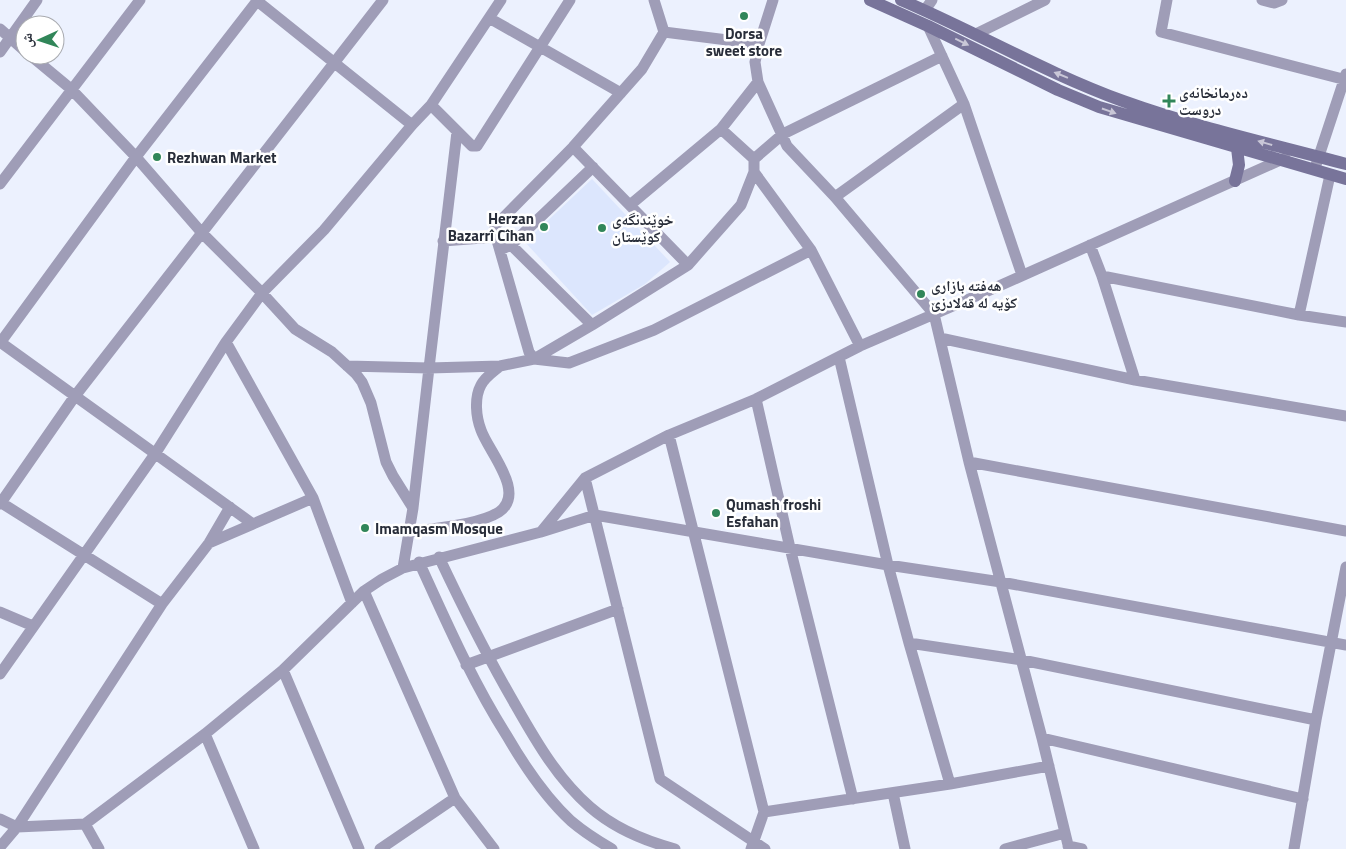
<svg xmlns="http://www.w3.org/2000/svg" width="1346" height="849" font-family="'Titillium Web','Noto Naskh Arabic',sans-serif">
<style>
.built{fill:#dce6fd}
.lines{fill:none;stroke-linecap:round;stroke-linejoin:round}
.street{stroke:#9f9db7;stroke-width:11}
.secondary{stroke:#78749a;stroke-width:12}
.oneway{fill:#c9c7d7}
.poi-dot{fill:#318659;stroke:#fff;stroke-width:2}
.labels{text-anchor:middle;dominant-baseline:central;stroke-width:5;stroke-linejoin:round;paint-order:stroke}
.poi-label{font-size:15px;font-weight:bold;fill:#282d39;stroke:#fff;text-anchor:start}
</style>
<rect width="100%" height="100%" fill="#ecf1fe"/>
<!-- built -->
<path class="built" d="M592,179L670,262L645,284L592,315L525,242Z"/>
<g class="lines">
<!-- street -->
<path class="street" d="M256,0L412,125
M773,0L759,44L755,62L758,82L787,146L835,197L934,314L969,462L1042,738L1069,849
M1167,0L1161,32L1346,80
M1262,0L1274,3L1282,0
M925,10L932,0
M489,18L621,93
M928,26L964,104L1022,275
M0,29L25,51
M664,32L759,44
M976,34L1045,0
M0,52L37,0
M30,55L71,89L136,157L202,233L262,293L295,329L332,352L356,374L362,382L371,403L386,462L393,476L413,508L403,568
M431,105L472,146H477L570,0
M721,129L754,159
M573,147L688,265
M1316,165L1346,74
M754,172L811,250L860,346
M0,184L140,0
M835,197L964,104
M630,205L721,129L758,82
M443,241L496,237
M511,245L592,325
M1090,245L1102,276L1135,380
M500,250L511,245L593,167
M1102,276L1299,315L1346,322
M1299,315L1330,175
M940,338L1135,380L1346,416
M0,342L253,524
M226,342L313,498L352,603
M0,343L136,157L257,1
M839,357L888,565L909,643L950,784
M534,359L592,325L688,265L741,205L754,172V159L783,134L942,56
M534,359L569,363L654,330L811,250
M347,366L429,368L500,366L534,359L529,352L496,237L495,226L573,147L642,69L664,32L654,0
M756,399L790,548L853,799
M669,435L764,812L751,849
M969,462L1346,531
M585,478L660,779L765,849
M0,502L162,604
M0,504L75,396L383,0
M413,508L429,368L457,132
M410,532C434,528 479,525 499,512C527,493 488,451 481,430C476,417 474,398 481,385C485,377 493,372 500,366
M541,532L595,515L888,565L1001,582L1346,645
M209,543L313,498
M439,557C463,608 488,658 516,706C537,743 558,779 590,807C614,828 645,841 675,849
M419,562C446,621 472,681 507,736C525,767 545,797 571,821C584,832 598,841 612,849
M364,591L455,798L494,849
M0,612L33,626
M909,643L1022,660L1316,720
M466,665L618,609
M283,670L359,849
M0,674L155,454L226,342L262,293L324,230L412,125L431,105L501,0
M205,734L254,849
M1042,738L1303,799
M893,793L905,849
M764,812L950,784L1049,766
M0,819L17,827L162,604L209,543L230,507
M85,824L99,849
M1068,846L1082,849
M0,847L17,827L85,824L205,734L283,670L364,591L382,579L403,568L541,532L585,478L669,435L756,399L860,346L990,290L1285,158
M380,849L455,798
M1005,849L1065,833
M1294,849L1316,720L1346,567"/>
<!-- secondary -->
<path class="secondary" d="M870,0L928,26L1058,90L1099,107L1346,179
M901,0C976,32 1046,73 1123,101C1195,127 1272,144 1346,164
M1235,181L1239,165L1237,148"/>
</g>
<!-- one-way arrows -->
<defs><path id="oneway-solid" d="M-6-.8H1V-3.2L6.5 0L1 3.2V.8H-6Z" transform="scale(1.25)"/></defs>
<g class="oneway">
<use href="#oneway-solid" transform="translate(962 42) rotate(26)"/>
<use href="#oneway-solid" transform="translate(1061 75) rotate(-158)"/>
<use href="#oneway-solid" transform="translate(1109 111) rotate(19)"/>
<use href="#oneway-solid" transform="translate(1265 143) rotate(-164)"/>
</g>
<!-- markers -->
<g class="poi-dot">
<circle cx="744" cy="16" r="5"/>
<path d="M1166.5 93.5h5v5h5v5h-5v5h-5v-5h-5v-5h5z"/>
<circle cx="157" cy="157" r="5"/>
<circle cx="544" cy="227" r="5"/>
<circle cx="602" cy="228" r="5"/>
<circle cx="921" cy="294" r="5"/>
<circle cx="716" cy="513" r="5"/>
<circle cx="365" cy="528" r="5"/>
</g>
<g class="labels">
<!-- poi labels -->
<g class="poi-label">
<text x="744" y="33" text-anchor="middle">Dorsa<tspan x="744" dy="17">sweet store</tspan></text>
<text x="1179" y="92">دەرمانخانەی<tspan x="1179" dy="17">دروست</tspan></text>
<text x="167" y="157">Rezhwan Market</text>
<text x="534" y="218" text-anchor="end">Herzan<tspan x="534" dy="17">Bazarrî Cîhan</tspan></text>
<text x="612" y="219">خوێندنگەی<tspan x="612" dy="17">کوێستان</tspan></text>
<text x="931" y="285">هەفتە بازاری<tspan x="931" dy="17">کۆیە لە قەلادزێ</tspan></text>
<text x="726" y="504">Qumash froshi<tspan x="726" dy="17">Esfahan</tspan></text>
<text x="375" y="528">Imamqasm Mosque</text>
</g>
</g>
<!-- north arrow -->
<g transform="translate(40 40) rotate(267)"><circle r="24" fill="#ffffff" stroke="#a9abb0"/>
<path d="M0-4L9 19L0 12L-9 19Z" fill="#318659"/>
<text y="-8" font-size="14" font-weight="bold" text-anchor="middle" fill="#282d39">ش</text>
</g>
</svg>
